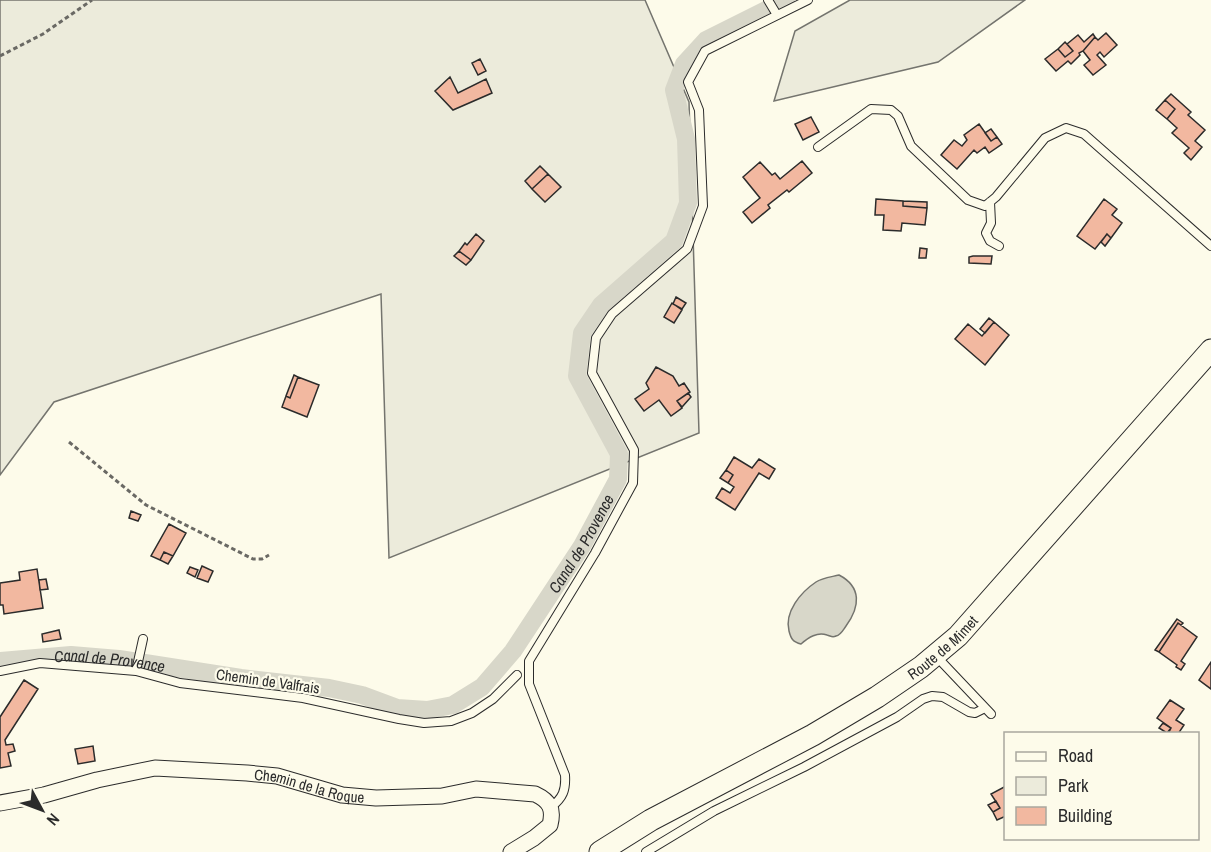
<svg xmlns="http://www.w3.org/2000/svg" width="1211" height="852" font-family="'Archivo Narrow',sans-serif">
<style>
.green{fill:#ecebdb;stroke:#74746e;stroke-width:1.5}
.water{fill:#d8d7c9;stroke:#74746e;stroke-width:1.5}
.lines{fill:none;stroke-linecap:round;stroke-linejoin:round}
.canal{stroke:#d8d7c9;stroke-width:18}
.building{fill:#f2b8a0;stroke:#2b2b2b;stroke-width:1.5}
.lane-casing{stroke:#2b2b2b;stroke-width:10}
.street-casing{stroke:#2b2b2b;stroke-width:17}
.secondary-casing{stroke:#2b2b2b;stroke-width:23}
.path{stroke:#6a6964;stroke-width:3;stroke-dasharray:4.5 3;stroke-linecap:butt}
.lane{stroke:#fdfbea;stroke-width:8}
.street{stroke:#fdfbea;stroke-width:15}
.secondary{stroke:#fdfbea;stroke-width:21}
.labels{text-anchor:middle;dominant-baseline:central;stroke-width:4.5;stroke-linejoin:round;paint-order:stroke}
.street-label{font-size:15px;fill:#2b2b2b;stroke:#fdfbea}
.water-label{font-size:16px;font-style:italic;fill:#2b2b2b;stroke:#fdfbea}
</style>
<rect width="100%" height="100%" fill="#fdfbea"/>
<!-- green -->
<path class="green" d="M0,0H645L689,102L699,433L389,558L381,294L54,402L0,475Z
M850,0H1025L938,62L774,101L795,31Z"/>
<!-- water -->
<path class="water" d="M839,575C862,587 860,607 846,626C843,630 841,635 836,636C832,638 831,636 827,635C817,632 809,637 801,644C793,642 791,639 789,631C784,612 801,592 816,582C822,578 831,577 839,575Z"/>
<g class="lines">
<!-- canal -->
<path class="canal" id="s1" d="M0,661L71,655L119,659L241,678L329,688L362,695L397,708L427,710L453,705L482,687L513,651L582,546L618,479L619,454L577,376L582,333L601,305L674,241L688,203L686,139L674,90L684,64L706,40L786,0"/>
</g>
<!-- building -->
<path class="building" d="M1106,33L1117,45L1104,57L1100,52L1097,55L1106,65L1093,75L1084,65L1090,60L1083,51L1095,37L1098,40Z
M1093,34L1095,37L1083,51L1079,53L1080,55L1071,64L1068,61L1056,71L1045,59L1058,49L1065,57L1073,51L1067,44L1078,35L1084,42Z
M1065,42L1073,51L1065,57L1058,49Z
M480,59L486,71L478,75L472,63Z
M450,77L458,93L486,79L492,93L453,110L435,91Z
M1171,94L1191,112L1188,115L1205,130L1195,141L1202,147L1191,160L1184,153L1189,148L1172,133L1177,128L1167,119L1175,109L1165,100Z
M1165,100L1175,109L1167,119L1156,110Z
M811,117L819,132L803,140L795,124Z
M979,124L991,141L997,137L1002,144L989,153L985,147L977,153L974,150L957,169L941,155L954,140L962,146L967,140L964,135Z
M991,129L997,137L991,141L985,133Z
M802,161L812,173L789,192L787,190L768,205L770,208L752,223L743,212L760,198L743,177L760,162L772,175L775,173L780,179Z
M540,166L548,174L532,189L525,181Z
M548,174L561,187L545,202L532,189Z
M876,199L903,201V206L927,208L925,225L902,223L901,231L883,230L884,215H875Z
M1104,199L1117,209L1112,215L1122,223L1111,238L1107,234L1095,249L1077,236Z
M903,201L927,202V208L903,206Z
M476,234L484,241L471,260L459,251L465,243L467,245Z
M1107,234L1111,238L1105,246L1101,242Z
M920,248L927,249L926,258H919Z
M459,251L471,260L466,265L454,256Z
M973,256H992L991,264L969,263V257Z
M676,297L686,303L682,309L673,304Z
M672,303L682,310L674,323L664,317Z
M989,318L994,322L985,333L980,329Z
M994,322L1009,335L985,365L955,339L968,324L982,336Z
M656,367L673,376L679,386L684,383L690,392L677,401L682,408L671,416L659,400L644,411L635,399L649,389L646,383Z
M294,375L298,377L290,398L286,396Z
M298,377L319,385L307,417L282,407L286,396L290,398Z
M688,393L691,397L682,407L677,401Z
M734,457L752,468L759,459L775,469L769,479L759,473L735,510L716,498L722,488L730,493L734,487L728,483L733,475L726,470Z
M726,470L733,475L728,483L720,478Z
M131,511L141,515L138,521L129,518Z
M169,524L186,533L173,556L164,552L160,560L151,556Z
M164,552L173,556L168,564L160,560Z
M202,566L213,571L208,582L197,578Z
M190,567L198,570L195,577L187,573Z
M37,569L43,608L4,614L3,605H0V583L20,580L19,572Z
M46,579L48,589L40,590L39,580Z
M1177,619L1183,623L1181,625L1178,623L1159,652L1155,650Z
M1178,623L1197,637L1181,661L1185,664L1181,670L1176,667L1177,665L1159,652Z
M59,630L61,639L43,642L42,634Z
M1211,662V689L1199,680Z
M24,680L38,689L5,740L6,745L13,744L15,751L8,753L11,766L0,768V717Z
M1170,700L1184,709L1176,720L1184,725L1178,734H1168L1171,728L1157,718Z
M1163,723L1171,728L1167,733L1159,728Z
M93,746L95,761L78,764L75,749Z
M1006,786V816L997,820L993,812L1000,808L991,794Z
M996,801L1000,808L993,812L988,805Z"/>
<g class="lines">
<!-- lane casing -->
<g class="lane-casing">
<path id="lane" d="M768,0L777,15
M818,147L871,109L891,110L898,116L911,146L968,200L985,206L996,197L1045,138L1066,128L1084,134L1211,246
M990,202L991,223L986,233L990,241L999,246
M936,656L991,714
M0,671L40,663L136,671L180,683L303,698L399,719L424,723L451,721L472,713L493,699L517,675
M136,671L143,639
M551,807C563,798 566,790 565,775L529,684V661L595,553L633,483L634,450L592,373L596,338L612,314L687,249L703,206L699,110L688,82L705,51L808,0
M646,852L714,811L804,767L897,717L923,699L932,696L943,697L969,712L975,713L985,708"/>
</g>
<!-- street casing -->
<g class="street-casing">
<g id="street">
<path id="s2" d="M0,803L44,795L97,780L155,768L247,773L277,776L342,795L376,798L442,796L476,789L535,794C550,801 554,809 550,825L534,838L511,852"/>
</g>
</g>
<!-- secondary casing -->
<g class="secondary-casing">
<g id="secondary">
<path id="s3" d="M600,852L651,820L813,735L877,697L921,667L958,636L1211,350"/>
</g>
</g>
<!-- path -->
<path class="path" d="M0,56L43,34L92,0
M69,442L146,505L253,559H262L269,555"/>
<!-- lane -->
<use href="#lane" class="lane"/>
<!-- street -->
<use href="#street" class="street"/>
<!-- secondary -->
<use href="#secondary" class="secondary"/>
</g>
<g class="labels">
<!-- street labels -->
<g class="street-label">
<text stroke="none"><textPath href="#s3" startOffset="400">Route de Mimet</textPath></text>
<text transform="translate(268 681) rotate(8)">Chemin de Valfrais</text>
<text stroke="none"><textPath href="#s2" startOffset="315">Chemin de la Roque</textPath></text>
</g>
<!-- water labels -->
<g class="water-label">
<text stroke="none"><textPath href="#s1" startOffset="668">Canal de Provence</textPath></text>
<text stroke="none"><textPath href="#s1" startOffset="110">Canal de Provence</textPath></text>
</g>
</g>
<!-- legend -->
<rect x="1004" y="732" width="195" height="108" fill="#fdfbea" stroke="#a9a89e" stroke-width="1.5"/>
<rect x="1016" y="752" width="30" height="9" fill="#fdfbea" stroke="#a9a89e" stroke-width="1.5"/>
<text x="1058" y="762" font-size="18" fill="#2b2b2b">Road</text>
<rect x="1016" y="777" width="30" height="18" fill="#ecebdb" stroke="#a9a89e" stroke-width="1.5"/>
<text x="1058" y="792" font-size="18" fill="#2b2b2b">Park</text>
<rect x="1016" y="807" width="30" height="18" fill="#f2b8a0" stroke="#a9a89e" stroke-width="1.5"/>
<text x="1058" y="822" font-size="18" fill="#2b2b2b">Building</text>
<!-- north arrow -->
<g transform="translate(42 810) rotate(131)" stroke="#fdfbea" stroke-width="4.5" paint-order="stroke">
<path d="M0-4.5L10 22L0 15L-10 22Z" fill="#2b2b2b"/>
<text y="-9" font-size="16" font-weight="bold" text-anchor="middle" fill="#2b2b2b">N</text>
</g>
</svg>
